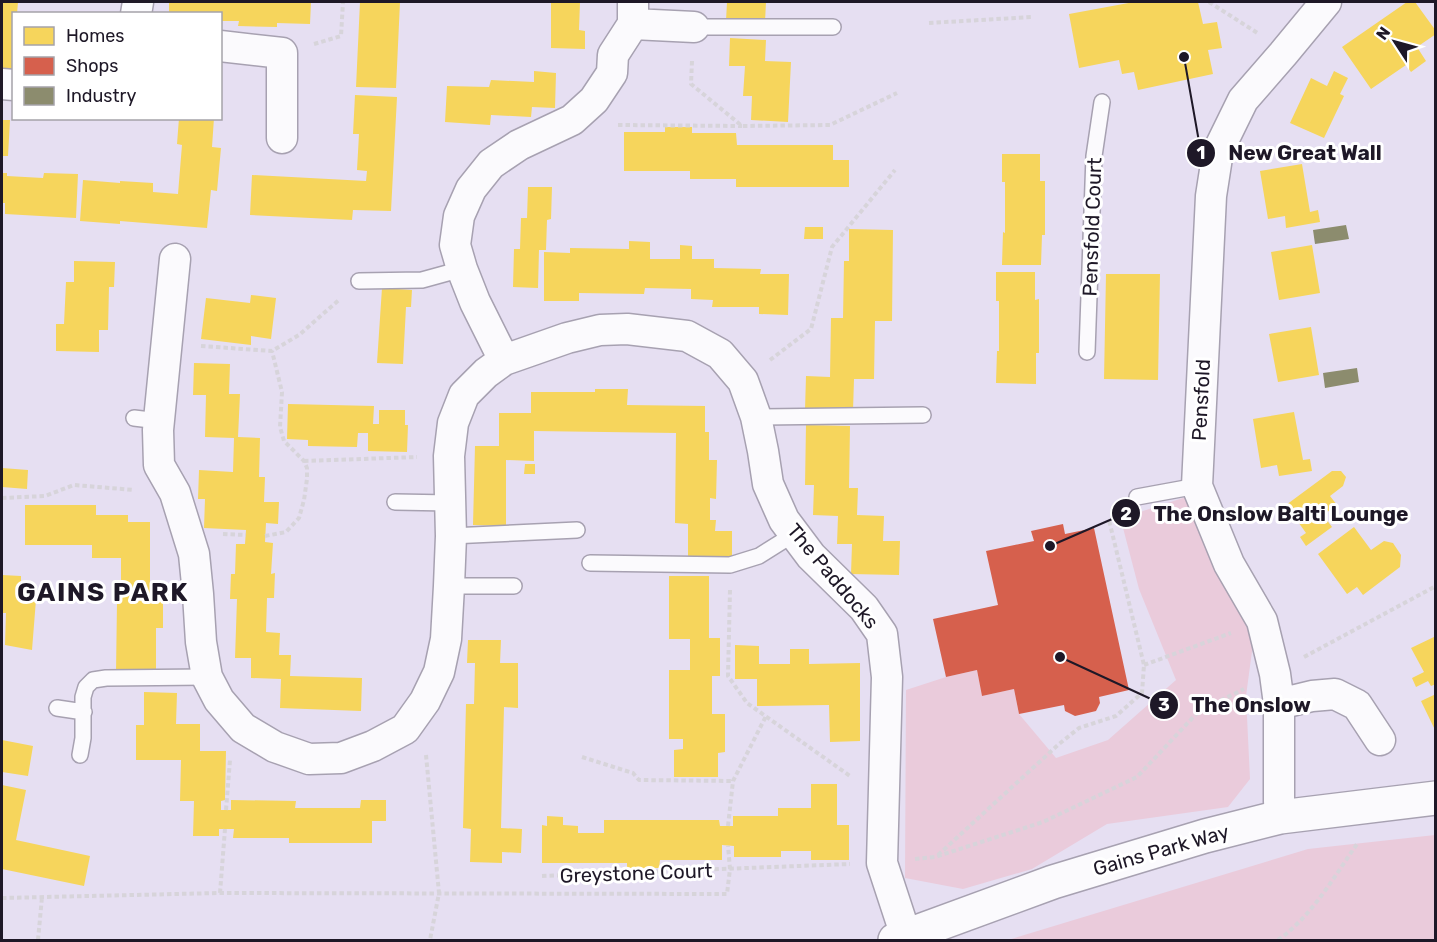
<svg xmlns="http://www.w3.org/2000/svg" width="1437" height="942" font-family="Rubik,sans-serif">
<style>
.green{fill:#eacbdb}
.homes{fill:#f6d55c}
.shops{fill:#d6604d}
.industry{fill:#8c8c6e}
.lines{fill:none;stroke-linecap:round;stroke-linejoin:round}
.lane-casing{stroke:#a7a1b1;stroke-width:18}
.street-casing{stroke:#a7a1b1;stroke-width:33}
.secondary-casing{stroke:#a7a1b1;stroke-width:36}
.path{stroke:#d7d4da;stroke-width:4;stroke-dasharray:4.5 3;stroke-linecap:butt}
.lane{stroke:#fbfafd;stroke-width:15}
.street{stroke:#fbfafd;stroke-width:30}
.secondary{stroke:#fbfafd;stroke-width:33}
.labels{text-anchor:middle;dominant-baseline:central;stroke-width:6;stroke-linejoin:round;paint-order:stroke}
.street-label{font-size:20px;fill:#1e1827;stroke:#fff}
.district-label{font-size:26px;font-weight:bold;letter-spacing:1.5px;fill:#1e1827;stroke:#fff}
.leader{fill:none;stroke:#1e1827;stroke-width:2}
.callout-dot{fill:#1e1827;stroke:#fff;stroke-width:2}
.mark-label{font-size:18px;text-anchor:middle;font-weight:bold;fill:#fff}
.callout-label{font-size:21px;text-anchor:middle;font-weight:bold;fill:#1e1827;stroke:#fff;stroke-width:6;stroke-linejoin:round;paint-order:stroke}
</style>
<rect width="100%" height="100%" fill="#e6dff2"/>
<!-- green -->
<path class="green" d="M1186,497L1255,629L1246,696L1250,779L1228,807L1107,824L1032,869L963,889L905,878L906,690L946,677L977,670L982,696L1014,689L1019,714L1056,758L1108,740L1176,680L1139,589L1122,524L1143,511Z
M1435,835V940H1008L1308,849Z"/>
<!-- homes -->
<path class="homes" d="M2,2H18L17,14H14V73L2,72Z
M169,2H311L310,24L277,23V27L238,26L239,21H220V14H169Z
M360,2H400L396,88L356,87Z
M551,2H580L579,30L585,31V49L551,48Z
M727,2H766L765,22L726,21Z
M1134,2H1198L1203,24L1217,22L1222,48L1208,50L1213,74L1138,90L1134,72L1122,74L1119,60L1079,68L1069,14Z
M1407,2H1415L1436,31V34L1417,47L1426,61L1411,72L1406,65L1371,89L1342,47Z
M730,38L766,40L765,61L791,62L788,122L751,120L752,96H743L745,66H729Z
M534,71L556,73L555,108L532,107L531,117L491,115L490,125L445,122L447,86L489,87L491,80L534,82Z
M1334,71L1348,78L1340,94L1344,96L1324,138L1290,123L1311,78L1327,86Z
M355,95L397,97L391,211L353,210L352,220L250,215L252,175L366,181L367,171L357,170L359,134H353Z
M179,118H214L212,147L221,148L217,191L211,190L207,228L120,221V224L80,221L83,180L120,183V181L153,183V192L178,194L182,145L177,144Z
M2,120H10L8,156H2Z
M665,127H692V133H736L737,145H833V160H849V187H736V179H690V171H624V132H665Z
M1002,154H1040V181H1045V235H1042L1041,265H1002L1003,232L1005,233V182H1002Z
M1302,164L1310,212L1318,210L1320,222L1286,228L1285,216L1268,219L1260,171Z
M2,173H7V176L43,178L44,173L78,174L76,218L5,214V203H2Z
M528,187H552L551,219L547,220L546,250H539L538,288L513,287L514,249H520L521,218H527Z
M805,227H823V239H804Z
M849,229L893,230L892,321H875L874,379H854L853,411L805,410L806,376L830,377L831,318H843L844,261H849Z
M629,241L650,242V259H680V245L692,246V259H714V268L761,269L760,274H789L788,315L759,314V307H712L713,300L691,299V289L645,288L644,294L579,293V301H544V252L570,253V248L629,249Z
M1312,245L1320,293L1279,300L1271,252Z
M74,261L115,262L114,287H109L108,330H99V352L56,351V324H64L66,282H74Z
M996,272H1035V300L1039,299V353H1036V384L996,383L997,351H999V301H996Z
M1106,274H1160L1158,380L1104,379Z
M382,288L412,290L411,307H406L403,364L377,363Z
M251,295L276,298L271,339L251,336V345L201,339L206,298L250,303Z
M1311,327L1319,375L1278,382L1269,334Z
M194,363L230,364L229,394H240L238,437L260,438L259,477H265L264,502H279L278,524L266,523L265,542L273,543L271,574L275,573L274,598H267L266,632L280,633L279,655H291L290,676L362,678L361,711L280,708L281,679L251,678V658H235L237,599H230L231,574H235L236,544H245L246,530L204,528L205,499H198L199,470L233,472L234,438L205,437L206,395H193Z
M595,389H628L627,405L705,406V432H709V460H717L716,499L710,498V520H716L715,531H732V558L688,557V524L675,523L676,433L534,431V461L506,460V526L473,525L475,446H499V413H531V392H595Z
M288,404L374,406L373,424H379V410H405V425H408L407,452L368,451V433H358L357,447L308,446V440L287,439Z
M1294,412L1303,460L1310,459L1312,471L1279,476L1277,465L1261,468L1253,419Z
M806,425L850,426L849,488H858L857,515L884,516L883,541H900L899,575L851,574L852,544H837L838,516L813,515L814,485H805Z
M525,464H535V474H524Z
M2,468L28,470L27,489L2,487Z
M1332,471H1341L1346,477L1343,486L1330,496L1337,505L1323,515L1332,527L1306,546L1300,537L1306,533L1286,505Z
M25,505H96V515H128V522H150V601H163V628H156V673H116L117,602H121V558H92V545H25Z
M1354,527L1371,550L1384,541L1393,543L1401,555L1400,567L1363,595L1357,587L1347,594L1318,554Z
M2,575L21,576V585L37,587L32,650L5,645L6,613H2Z
M669,576H709V638H720V676H712V714H725V752L718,753V777H674V750L683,749V739H669V670H690V639H669Z
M1436,636V684L1431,686L1428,681L1416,687L1412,678L1424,672L1411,648Z
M468,640H501L500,663H518V708L504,707L501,828L522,829L521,853L502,852V863L470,862L471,829L463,828L466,704H474L475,663H467Z
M735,645L759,646V664H790V649H809V664L860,663V741L830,742L829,705L757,706V679H735Z
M144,692L177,693L176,724H200V751H226L225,800L221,801V810H231V800L296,801L295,808H360L361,800H386V821H372V843H289V838H233L234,829H219V836H193L194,801H180L181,760H136V725H144Z
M1436,694V732L1421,701Z
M2,740L33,746L28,776L2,772Z
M811,784H837V825H849V860H811V851H781V857H734V846L722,845V860H660L659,868H627V863H542V825L547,826V816L563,817V825L578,826V833H604V820H719L720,826H733V816H778V808H811Z
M2,785L26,790L16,840L90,856L84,886L2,869Z"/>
<!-- shops -->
<path class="shops" d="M1063,524L1065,534L1094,528L1129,690L1099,697L1100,703L1096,711L1075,716L1065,711L1064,705L1019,714L1014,689L982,696L977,670L946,677L933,619L998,605L986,551L1034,541L1031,531Z"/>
<!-- industry -->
<path class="industry" d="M1346,225L1349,239L1315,244L1313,230Z
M1357,368L1359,382L1325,388L1323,373Z"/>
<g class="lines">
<!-- lane casing -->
<g class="lane-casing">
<path id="lane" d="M694,27H833
M359,281L422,280L462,269
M1087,352L1094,156L1102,102
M756,417L923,415
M134,418L159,421
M1137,497L1197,486
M395,502L450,503
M451,536L577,530
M590,563L730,565L759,556L794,534
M449,586H514
M57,708L84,712
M80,755L83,738V697L86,687L93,680L106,678L207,677"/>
</g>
<!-- street casing -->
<g class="street-casing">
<path id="street" d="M136,14L138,2
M633,24L694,27
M220,46L282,53V138
M2,84L14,85
M175,259L158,430L159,465L175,493L194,554L198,594L201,642L207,677L219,700L243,728L275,747L309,759L341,758L373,746L405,729L425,701L439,672L446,639L449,586L451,536L449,456L453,423L464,395L486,373L504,360L567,338L600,330L627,329L687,336L720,354L743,381L756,417L763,451L768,484L784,520L811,556L864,608L882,634L887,677L882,863L906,936
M504,360L475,302L462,269L455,245L459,216L471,189L491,164L519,145L572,120L594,100L612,73L613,55L633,24V2
M1279,704L1312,696L1335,694L1357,705L1380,740
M1280,817L1279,801V704L1275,674L1262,621L1229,564L1197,486L1211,196L1218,151L1243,100L1283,54L1326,2"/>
</g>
<!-- secondary casing -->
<g class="secondary-casing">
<path id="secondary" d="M895,940L1053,882L1205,836L1280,817L1436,798"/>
</g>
<!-- path -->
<path class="path" d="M1209,2L1259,34
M929,23L1032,17
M314,44L341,36L343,2
M692,61L691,84L742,126L830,125L897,93
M618,125L742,126
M201,346L272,351L299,335L340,299
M770,360L811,329L832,247L895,170
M304,461L417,457
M2,498L45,496L74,485L134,490
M223,534L246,535
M265,536L286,532L299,518L304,500L307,479V468L304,461L284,441L280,427L282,392L272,351
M730,590L728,676L747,703L850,776
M1304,657L1436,586
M1144,665L1231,633
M426,755L439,893L430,940
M582,757L633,773L639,780L733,781
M226,810L230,760
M728,826L733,781L766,716
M938,855L1059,744L1079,728L1116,716L1142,693L1144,665L1109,520
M915,859L935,857L1043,822L1137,777L1199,711L1244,689
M542,876L850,864
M220,893L225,829
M2,898L220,893L727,894L730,869L728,846
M38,940L42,897
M1278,940C1312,916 1334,877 1357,844"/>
<!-- lane -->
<use href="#lane" class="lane"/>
<!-- street -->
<use href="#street" class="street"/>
<!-- secondary -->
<use href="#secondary" class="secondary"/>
</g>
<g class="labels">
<!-- street labels -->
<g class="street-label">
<text transform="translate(1092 227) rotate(-88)">Pensfold Court</text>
<text transform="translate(1201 400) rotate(-87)">Pensfold</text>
<text transform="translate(833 576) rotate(50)">The Paddocks</text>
<text transform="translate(1161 850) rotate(-16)">Gains Park Way</text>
<text transform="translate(636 873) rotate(-2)">Greystone Court</text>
</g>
<!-- district labels -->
<g class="district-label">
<text x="103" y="592">GAINS PARK</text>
</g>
</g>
<!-- callouts -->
<path class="leader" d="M1184 57L1201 153M1050 546L1126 513M1060 657L1164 705"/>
<g class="callout-dot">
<circle cx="1184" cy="57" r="6"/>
<circle cx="1050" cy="546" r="6"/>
<circle cx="1060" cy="657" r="6"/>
<circle cx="1201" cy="153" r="15"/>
<circle cx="1126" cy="513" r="15"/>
<circle cx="1164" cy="705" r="15"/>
</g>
<g class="mark-label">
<text x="1201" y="159">1</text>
<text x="1126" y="520">2</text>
<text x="1164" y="711">3</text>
</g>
<g class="callout-label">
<text x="1305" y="160">New Great Wall</text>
<text x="1281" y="521">The Onslow Balti Lounge</text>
<text x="1251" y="712">The Onslow</text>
</g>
<!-- border -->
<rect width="1437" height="942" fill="none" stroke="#1e1827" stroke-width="6"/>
<!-- legend -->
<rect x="12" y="12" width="210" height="108" fill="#ffffff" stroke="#a5a3a9" stroke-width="1.5"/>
<rect x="24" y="27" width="30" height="18" fill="#f6d55c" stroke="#a5a3a9" stroke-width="1.5"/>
<text x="66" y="42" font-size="18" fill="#1e1827">Homes</text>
<rect x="24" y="57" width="30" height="18" fill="#d6604d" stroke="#a5a3a9" stroke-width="1.5"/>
<text x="66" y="72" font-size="18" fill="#1e1827">Shops</text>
<rect x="24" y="87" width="30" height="18" fill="#8c8c6e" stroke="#a5a3a9" stroke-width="1.5"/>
<text x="66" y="102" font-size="18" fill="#1e1827">Industry</text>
<!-- north arrow -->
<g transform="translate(1395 42) rotate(306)" stroke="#ffffff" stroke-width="4.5" paint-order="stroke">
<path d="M0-4.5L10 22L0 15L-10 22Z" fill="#1e1827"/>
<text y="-9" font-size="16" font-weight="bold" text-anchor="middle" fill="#1e1827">N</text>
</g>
</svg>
